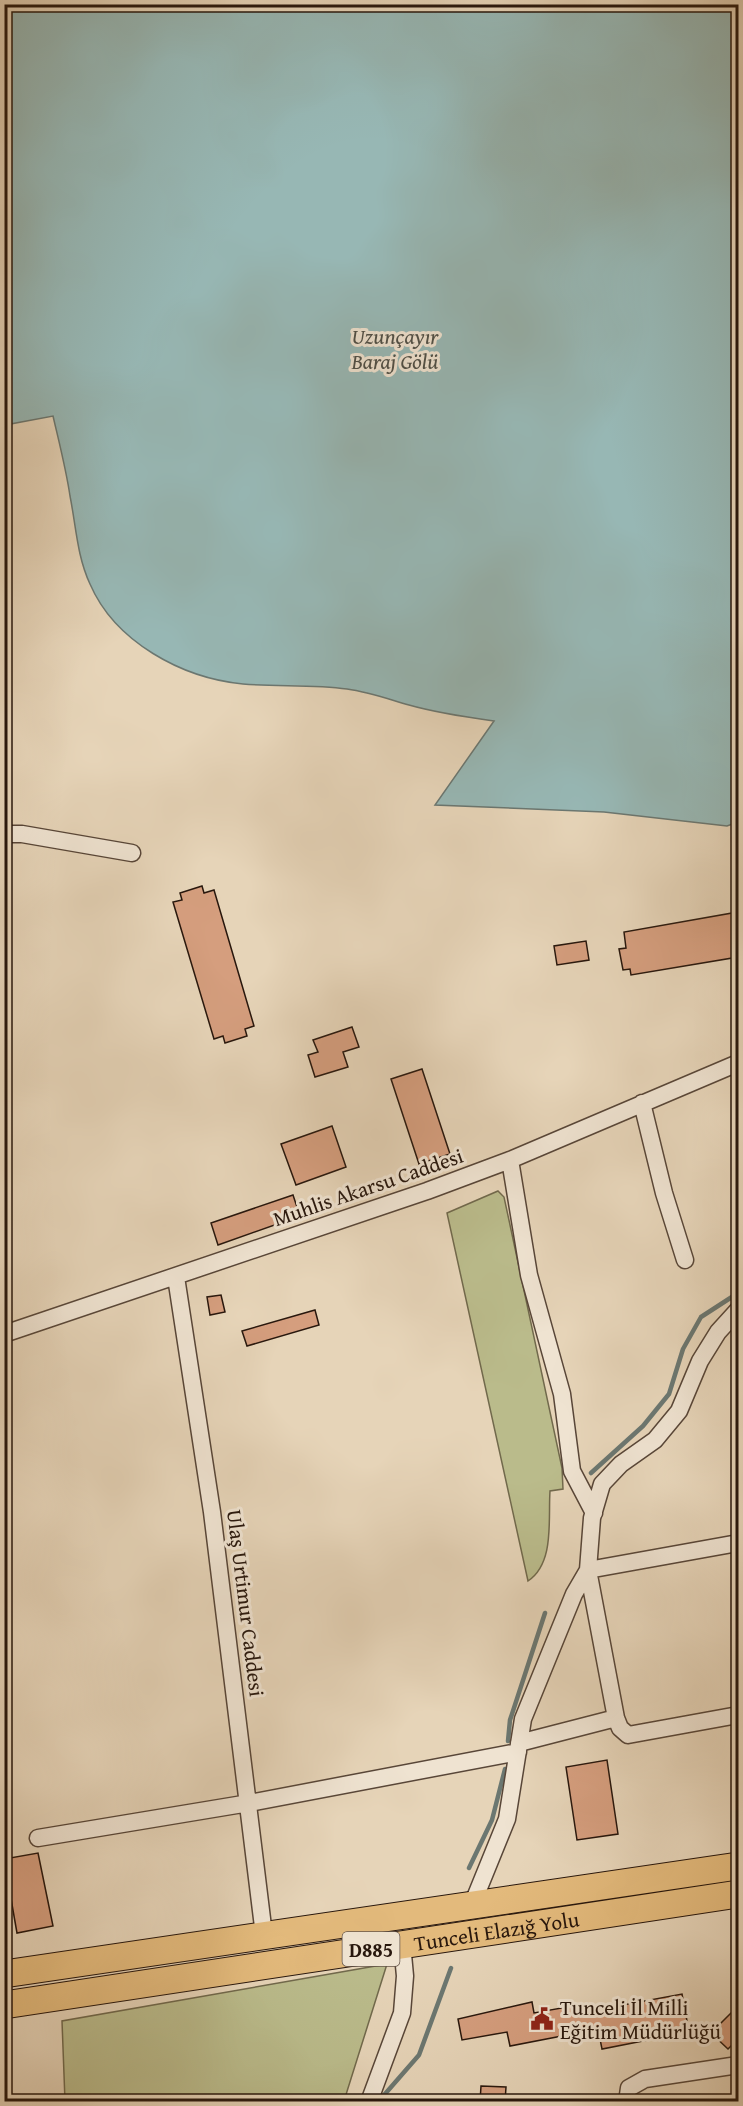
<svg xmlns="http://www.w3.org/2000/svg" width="743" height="2106" font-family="'Gentium Book Plus',serif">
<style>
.park{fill:#babb8b;stroke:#71694c;stroke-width:1.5}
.water{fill:#97b7b4;stroke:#6b7771;stroke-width:1.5}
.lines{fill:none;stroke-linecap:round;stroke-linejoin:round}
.stream{stroke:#6b7771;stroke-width:4.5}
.building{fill:#d59e7e;stroke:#28170d;stroke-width:1.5}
.street-casing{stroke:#584638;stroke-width:19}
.primary-casing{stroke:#28170d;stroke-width:29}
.street{stroke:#efe3d1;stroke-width:16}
.primary{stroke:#e3ba7c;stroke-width:27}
.labels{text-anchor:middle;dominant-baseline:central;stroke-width:6;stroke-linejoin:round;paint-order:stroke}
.shield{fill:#efe3d1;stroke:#645448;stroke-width:1.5}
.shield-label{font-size:20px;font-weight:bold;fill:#28170d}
.street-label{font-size:21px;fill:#28170d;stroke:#efe3d1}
.poi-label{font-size:21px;fill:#28170d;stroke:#efe3d1;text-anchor:start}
.water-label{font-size:22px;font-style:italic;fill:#4f4f47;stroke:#efe3d1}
</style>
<rect width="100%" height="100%" fill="#e6d4b8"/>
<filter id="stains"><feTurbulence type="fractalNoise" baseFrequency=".00333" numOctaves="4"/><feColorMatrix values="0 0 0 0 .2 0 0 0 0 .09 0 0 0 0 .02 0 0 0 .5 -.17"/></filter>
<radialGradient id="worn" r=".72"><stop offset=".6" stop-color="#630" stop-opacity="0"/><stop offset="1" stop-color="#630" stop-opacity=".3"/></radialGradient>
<!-- park -->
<path class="park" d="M498,1191L504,1197L562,1468L563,1489L550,1491C548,1519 555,1563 528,1581L447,1213Z
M387,1964L344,2101H65L62,2021Z"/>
<!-- water -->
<path class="water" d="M5,4L738,5V822L727,826L604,812L435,805L494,721C465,717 437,713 409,705C388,699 369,692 347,689C313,684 278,687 243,684C182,678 115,642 90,584C77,556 76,526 70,496C66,469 59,442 53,416L5,425Z"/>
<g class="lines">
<!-- stream -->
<path class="stream" d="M591,1473L643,1426L669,1394L683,1349L701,1317L738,1293
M508,1741L510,1720L545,1613
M469,1868L492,1820L505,1769
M378,2102L419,2055L451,1968"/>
</g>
<!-- building -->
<path class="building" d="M202,886L204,893L214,890L254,1026L245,1029L247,1036L225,1043L223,1036L214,1039L173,902L182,900L180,893Z
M738,912V957L631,975L630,969L623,970L619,949L626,948L624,932Z
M586,941L589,960L557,965L554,946Z
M352,1027L359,1047L343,1052L348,1067L315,1077L308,1055L318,1052L313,1040Z
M422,1069L450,1154L419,1164L391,1079Z
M332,1126L346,1167L296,1185L281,1144Z
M293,1195L300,1216L218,1245L211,1223Z
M221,1295L225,1312L210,1315L207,1297Z
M315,1310L319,1325L247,1346L242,1331Z
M607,1760L618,1834L577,1840L566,1767Z
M38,1853L53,1926L17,1933L4,1859Z
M682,1994L689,2032L602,2049L598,2029L510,2046L507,2032L462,2040L458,2019L532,2002L534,2013L578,2005L580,2013Z
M738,2006V2039L728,2049L711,2033Z
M481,2086L506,2087L505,2102H480Z"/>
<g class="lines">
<!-- street casing -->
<g class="street-casing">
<path id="street" d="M4,834H22L132,853
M642,1103L664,1193L685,1260
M510,1160L529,1275L562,1394L572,1471L594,1513
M176,1277L212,1512L264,1935
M4,1334L427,1191L510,1160L738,1063
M738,1543L588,1570L616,1718L620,1728L628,1735L738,1715
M519,1743L616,1718
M38,1838L249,1803L518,1752
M472,1905L507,1819L523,1719L574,1594L588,1570L592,1518L602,1484L621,1464L655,1440L679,1411L700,1361L718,1332L738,1310
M369,2102L402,2013L405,1976L402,1944
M627,2102L629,2088L645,2079L738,2065"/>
</g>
<!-- primary casing -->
<g class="primary-casing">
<g id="primary">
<path d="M4,1974L738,1866"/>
<path id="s1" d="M4,2005L738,1894"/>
</g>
</g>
<!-- street -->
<use href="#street" class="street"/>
<!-- primary -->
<use href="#primary" class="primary"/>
</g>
<!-- icons -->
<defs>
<g id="civic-bare" transform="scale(1.8)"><path d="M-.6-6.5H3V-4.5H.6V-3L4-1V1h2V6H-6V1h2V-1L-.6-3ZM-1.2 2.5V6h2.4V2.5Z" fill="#8f2418" stroke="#efe3d1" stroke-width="2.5" paint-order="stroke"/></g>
</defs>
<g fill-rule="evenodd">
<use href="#civic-bare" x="542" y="2019"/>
</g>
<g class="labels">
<!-- shield labels -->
<rect class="shield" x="342.5" y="1932" width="57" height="34" rx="4.5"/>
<g class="shield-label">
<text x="371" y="1949">D885</text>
</g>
<!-- street labels -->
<g class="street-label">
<text transform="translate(368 1187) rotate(-19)">Muhlis Akarsu Caddesi</text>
<text transform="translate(246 1603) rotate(83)">Ulaş Urtimur Caddesi</text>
<text stroke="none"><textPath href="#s1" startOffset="498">Tunceli Elazığ Yolu</textPath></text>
</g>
<!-- poi labels -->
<g class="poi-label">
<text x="560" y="2007">Tunceli İl Milli<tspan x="560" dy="24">Eğitim Müdürlüğü</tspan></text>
</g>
<!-- water labels -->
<g class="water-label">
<text x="395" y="336">Uzunçayır<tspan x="395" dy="25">Baraj Gölü</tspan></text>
</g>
</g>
<!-- margin -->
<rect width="743" height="2106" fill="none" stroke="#e6d4b8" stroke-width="24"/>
<rect x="6" y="6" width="731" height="2094" fill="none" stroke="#28170d" stroke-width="3"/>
<rect x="12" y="12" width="719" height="2082" fill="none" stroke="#28170d" stroke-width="1.5"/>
<rect width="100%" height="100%" filter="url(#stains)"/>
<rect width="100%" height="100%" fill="url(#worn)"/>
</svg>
